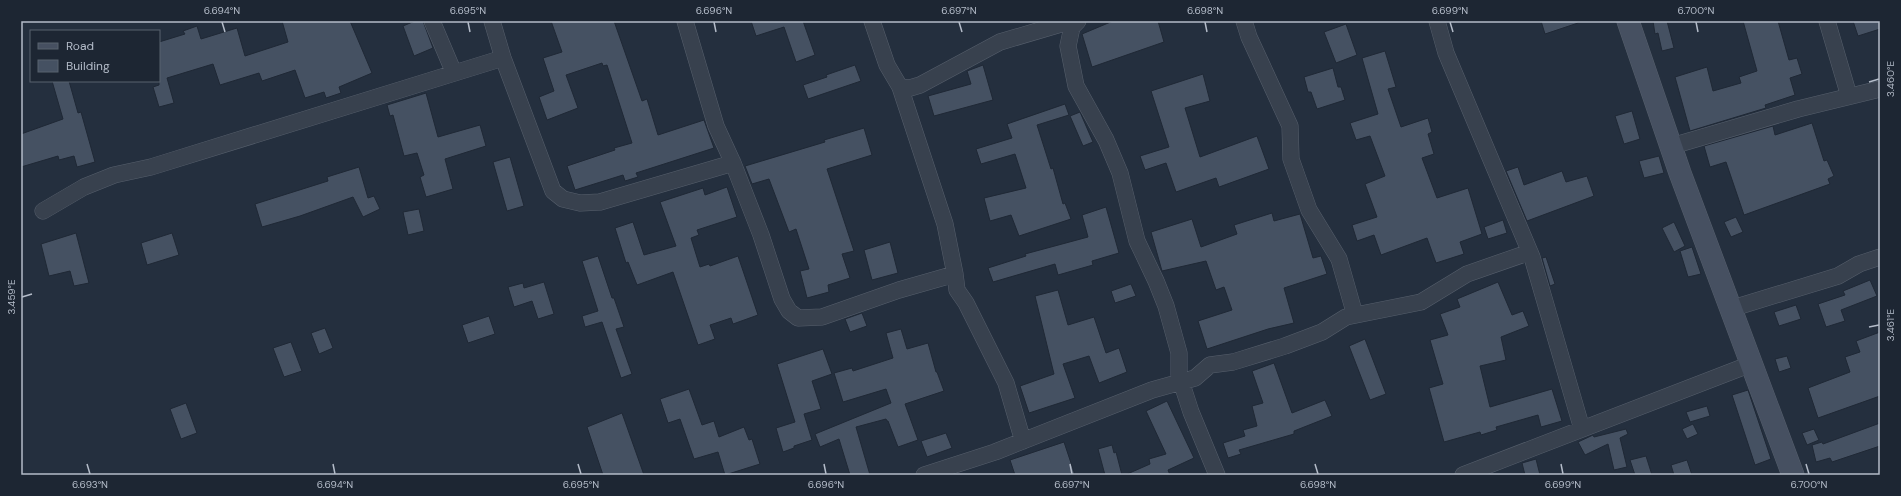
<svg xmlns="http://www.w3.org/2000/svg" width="1901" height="496" font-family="'DM Sans',sans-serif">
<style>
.building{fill:#455162;stroke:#1f2835}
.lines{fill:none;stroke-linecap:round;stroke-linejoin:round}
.street-casing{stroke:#565f6c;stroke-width:17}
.secondary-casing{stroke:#565f6c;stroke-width:23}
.street{stroke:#38414e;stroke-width:16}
.secondary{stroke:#465061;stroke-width:22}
.ticks{fill:none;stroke:#b4bcc9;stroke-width:1.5}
.neatline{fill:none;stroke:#b4bcc9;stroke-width:1.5}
.ticks-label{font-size:10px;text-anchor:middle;fill:#b4bcc9}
</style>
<rect width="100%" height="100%" fill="#242f3e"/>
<!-- building -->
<path class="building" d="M282,21H350L372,73L339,87L341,93L326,98L324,92L305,98L295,70L262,81L259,73L220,85L213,64L167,78L174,103L159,107L153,87L159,85V42L185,34L183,31L197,26L201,39L237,28L245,56L288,42Z
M415,21H423L433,48L414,56L403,26Z
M551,21H614L642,101L647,99L658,135L704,120L714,148L636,173L638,177L625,181L623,175L575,190L567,166L615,150L614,148L632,143L607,65L603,66L602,63L566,75L578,108L547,120L539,97L554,91L543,58L562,52Z
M751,21H803L815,55L796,62L784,27L756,36Z
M1113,21H1158L1164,42L1092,67L1082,34Z
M1541,21H1578V23L1545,34Z
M1653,21H1667L1674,48L1662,51L1658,33L1655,34Z
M1743,21H1778L1789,60L1797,58L1802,74L1790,78L1795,95L1765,105L1766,108L1690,131L1675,77L1707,67L1713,91L1741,83L1739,77L1757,71Z
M1853,21H1880V29L1858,36Z
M1346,24L1357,55L1336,63L1324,32Z
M1385,51L1396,87L1388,89L1401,127L1428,118L1432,132L1428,134L1434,154L1422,158L1437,198L1468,188L1482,234L1460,242L1464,254L1436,263L1427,238L1381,255L1374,235L1357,241L1352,225L1377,217L1365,184L1385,176L1370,136L1356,140L1350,123L1378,114L1362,58Z
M855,65L861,81L808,99L803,85L827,77L826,75Z
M983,65L993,100L934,116L928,96L971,84L967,71Z
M1333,68L1338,87H1341L1345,100L1317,109L1311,92H1308L1304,77Z
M1203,74L1210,101L1185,108L1200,157L1257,136L1269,169L1219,187L1216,178L1176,192L1166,163L1145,170L1140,156L1169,147L1151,91Z
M52,81H69L78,113L81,112L95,162L77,167L74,156L59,160L58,156L21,167V134L63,119Z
M426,93L438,137L480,125L486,146L445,159L453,189L426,197L420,177L424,175L417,153L404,156L393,115L390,116L387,105Z
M1065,104L1069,115L1037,125L1051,169L1053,168L1063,204L1065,203L1071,219L1019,236L1011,215L990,221L984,198L1026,188L1015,154L981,164L976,149L1012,138L1007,124Z
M1632,111L1640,139L1624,144L1615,116Z
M1080,112L1093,142L1083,146L1070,116Z
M1812,123L1824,161L1827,160L1834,176L1828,179L1830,184L1744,215L1726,162L1710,167L1704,146L1773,126L1775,135Z
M864,128L872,155L827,169L854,251L842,254L850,278L828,285L829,292L807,298L800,271L809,269L796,229L789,232L769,179L752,184L745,166L825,142L824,140Z
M1659,156L1664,173L1644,178L1639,161Z
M510,157L524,206L507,211L493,162Z
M359,167L368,198L374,196L380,209L363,217L353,197L300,216L262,227L255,204L328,181L327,177Z
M1518,167L1524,185L1562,171L1566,182L1587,176L1594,196L1527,221L1506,171Z
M727,187L737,217L697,230L699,235L691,238L700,267L709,264L710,266L738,256L758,315L733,324L731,318L710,325L715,339L698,345L673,272L637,285L628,262L626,263L615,228L633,222L644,255L676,246L660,202L703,188L705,195Z
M1106,207L1119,253L1092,261L1093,265L1058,275L1055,264L993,282L988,268L1026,256L1025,254L1088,237L1082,215Z
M419,209L424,231L408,235L403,212Z
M1272,213L1274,221L1300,214L1313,258L1321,256L1327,274L1284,288L1294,323L1268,329L1207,349L1198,321L1232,310L1224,287L1216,290L1206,261L1162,271L1151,232L1192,219L1201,247L1237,234L1234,225Z
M1736,217L1743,232L1731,237L1724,222Z
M1503,220L1507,233L1488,239L1484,227Z
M1674,222L1685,246L1674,252L1662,228Z
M76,233L89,283L74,286L70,271L49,276L41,244Z
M172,233L179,255L147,265L141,243Z
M890,242L898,273L872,280L864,250Z
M1692,247L1701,274L1688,277L1680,251Z
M598,256L612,298H614L624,327L616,329L632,374L621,378L602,322L585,327L582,316L598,311L582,261Z
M1546,257L1555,284L1550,286L1542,258Z
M1870,280L1877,296L1841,310L1845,321L1826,327L1818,304L1845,295L1843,291Z
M544,282L554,314L538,319L532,301L514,307L508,287L523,283L524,288Z
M1498,282L1512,315L1523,311L1529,326L1501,337L1506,360L1480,366L1490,407L1552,389L1562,421L1541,427L1538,415L1496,427L1497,430L1481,435L1480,432L1444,442L1429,388L1443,384L1430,340L1448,335L1440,314L1460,307L1457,299Z
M1131,284L1136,296L1115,303L1111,291Z
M1058,290L1068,325L1094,317L1106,353L1119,348L1127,372L1099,383L1089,356L1063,364L1075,398L1029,413L1020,386L1054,374L1035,296Z
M1796,305L1801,319L1779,326L1774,312Z
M862,313L867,326L850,332L845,319Z
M489,316L495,334L468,343L462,325Z
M325,328L333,348L319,354L311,333Z
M901,329L907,349L928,343L936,372H937L944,391L905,404L918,440L898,447L888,421H887L886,419L856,427L870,475H850L839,439L820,447L815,434L891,403L886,389L843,402L834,373L852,368L853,371L893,358L886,333Z
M1880,332V396L1818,418L1808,388L1850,372L1845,357L1860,352L1856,341Z
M1365,339L1386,394L1370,400L1349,346Z
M291,342L302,371L284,377L273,348Z
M823,349L832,374L812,381L821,409L804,414L812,440L794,446V448L783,452L776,428L795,422L777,364Z
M1787,356L1791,368L1779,372L1775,359Z
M1274,363L1292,413L1325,400L1332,416L1294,431V434L1239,450L1241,454L1228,458L1223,443L1245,436L1243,430L1257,426L1252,406L1263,403L1252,371Z
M689,389L702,425L714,421L719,437L744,427L749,440L752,439L760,464L725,475L718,452L694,459L680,419L668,423L660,399Z
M1748,390L1771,459L1755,465L1732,395Z
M1167,401L1194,458L1168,470L1170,475H1125L1150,464L1149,459L1166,454L1146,411Z
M186,403L197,433L181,439L170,409Z
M1707,406L1710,416L1690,422L1686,412Z
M622,413L644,475H603L587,427Z
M1880,423V446L1832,462L1830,458L1816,462L1812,445L1822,442L1823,444Z
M1693,424L1698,434L1687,439L1682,429Z
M1626,429L1628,434L1620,438L1627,467L1614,470L1608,444L1585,455L1578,442L1593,435L1594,437Z
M1814,429L1819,440L1807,445L1802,433Z
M946,433L952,448L927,457L921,441Z
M1064,442L1075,475H1015L1010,460Z
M1112,445L1114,453L1116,452L1122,475H1105L1098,449Z
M1646,456L1652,475H1635L1630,460Z
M1536,459L1540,475H1525L1522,463Z
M1687,460L1692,475H1674L1671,465Z"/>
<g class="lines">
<!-- street casing -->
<g class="street-casing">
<path id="street" d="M432,21L454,73
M492,21L503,58L553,191L563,199L580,203L600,202L733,163
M685,21L716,126L733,163L761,235L782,299L789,311L798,318L822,317L899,290L955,274
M872,21L887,65L900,87L945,224L955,274L957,290L966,303L1006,383L1023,441
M1078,21L1072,27L1068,46L1076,86L1106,140L1120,173L1137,241L1156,281L1166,306L1179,353V375L1191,412L1217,475
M1244,21L1249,37L1290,126L1291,159L1309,210L1339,259L1355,315
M1437,21L1446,53L1532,257L1582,429
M1827,21L1849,96
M900,87L910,88L920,85L1000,42L1071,21
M1672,146L1798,109L1880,89
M43,211L84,187L114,175L151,167L503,58
M1730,309L1838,276L1859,264L1880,257
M924,475L995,452L1152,390L1195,378L1210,365L1233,362L1285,346L1322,332L1346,317L1421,302L1467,274L1530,252
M1463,475L1751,364"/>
</g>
<!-- secondary casing -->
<g class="secondary-casing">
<path id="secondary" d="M1628,21L1680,173L1793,475"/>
</g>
<!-- street -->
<use href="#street" class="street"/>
<!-- secondary -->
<use href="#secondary" class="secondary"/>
</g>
<!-- ticks -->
<path class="ticks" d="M222,22L225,32M468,22L470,32M714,22L716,32M959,22L962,32M1205,22L1207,32M1450,22L1453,32M1696,22L1698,32M1869,82L1879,79M22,297L32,294M1869,327L1879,325M87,464L90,474M333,464L335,474M578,464L581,474M824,464L826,474M1070,464L1072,474M1315,464L1318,474M1561,464L1563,474M1806,464L1809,474"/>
<!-- border -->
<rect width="1901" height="496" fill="none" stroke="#1d2633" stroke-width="44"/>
<!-- legend -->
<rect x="30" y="30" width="130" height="52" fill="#1d2633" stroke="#59626f"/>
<rect x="38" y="43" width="20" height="6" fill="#465061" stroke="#59626f"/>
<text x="66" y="50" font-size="12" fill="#b4bcc9">Road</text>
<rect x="38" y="60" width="20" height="12" fill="#455162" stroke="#59626f"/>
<text x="66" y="70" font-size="12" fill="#b4bcc9">Building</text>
<rect x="22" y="22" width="1857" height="452" class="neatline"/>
<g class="ticks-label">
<text x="222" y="14">6.694°N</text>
<text x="468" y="14">6.695°N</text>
<text x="714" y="14">6.696°N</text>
<text x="959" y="14">6.697°N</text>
<text x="1205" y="14">6.698°N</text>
<text x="1450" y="14">6.699°N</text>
<text x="1696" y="14">6.700°N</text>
<text transform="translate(1890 79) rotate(-90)" y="4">3.460°E</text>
<text transform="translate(11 297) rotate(-90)" y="4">3.459°E</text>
<text transform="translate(1890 325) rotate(-90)" y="4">3.461°E</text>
<text x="90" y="488">6.693°N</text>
<text x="335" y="488">6.694°N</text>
<text x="581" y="488">6.695°N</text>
<text x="826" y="488">6.696°N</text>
<text x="1072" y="488">6.697°N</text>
<text x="1318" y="488">6.698°N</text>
<text x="1563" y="488">6.699°N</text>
<text x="1809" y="488">6.700°N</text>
</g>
</svg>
